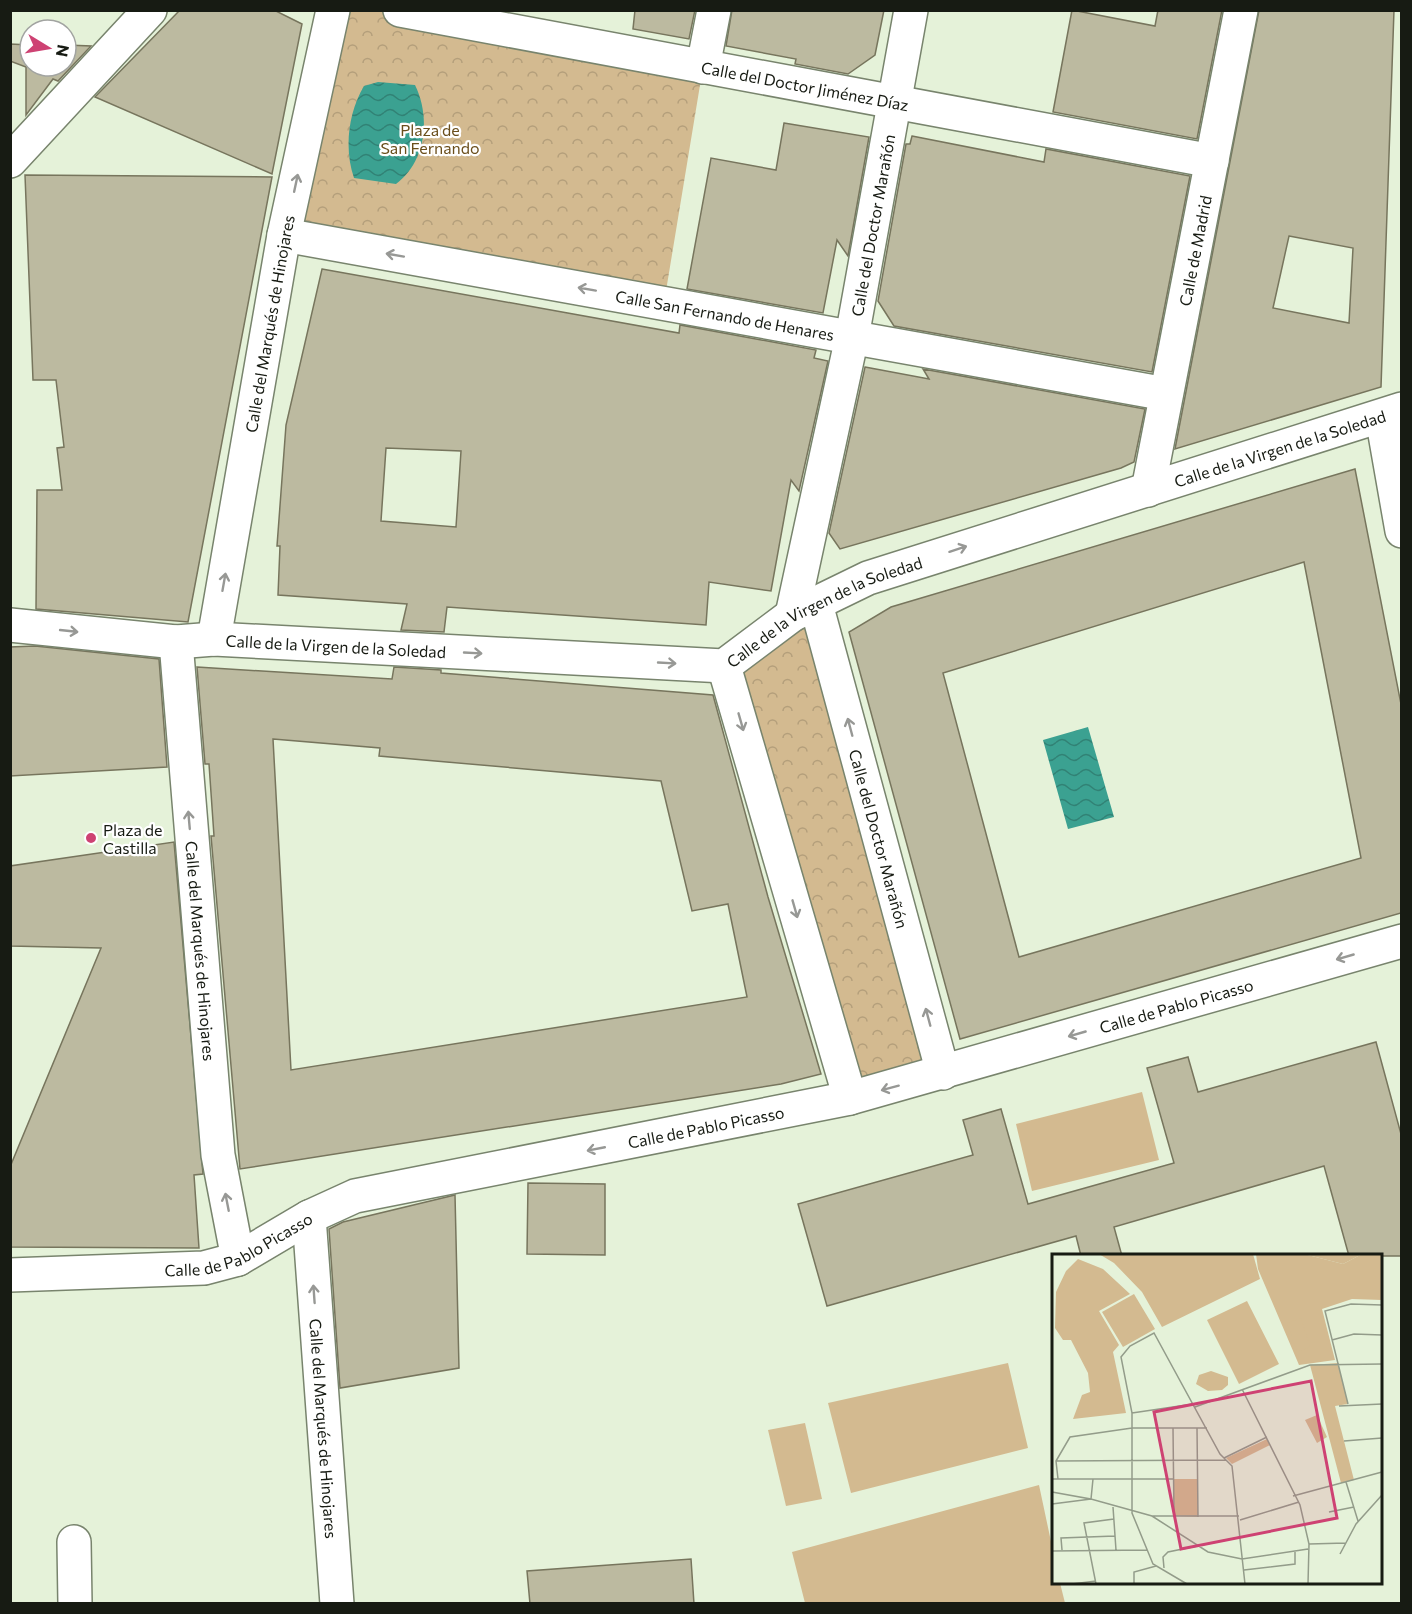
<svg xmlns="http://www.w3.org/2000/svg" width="1412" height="1614" font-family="Commissioner,sans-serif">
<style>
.park{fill:url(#park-crowns)}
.pitch{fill:#d3ba90}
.water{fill:url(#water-waves)}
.building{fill:#bcbaa0;stroke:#77755d;stroke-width:1.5;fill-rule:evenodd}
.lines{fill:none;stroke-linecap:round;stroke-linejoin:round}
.street-casing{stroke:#78846d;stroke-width:36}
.street{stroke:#fff;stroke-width:33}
.oneway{stroke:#979895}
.poi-dot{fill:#ce4273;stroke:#fff;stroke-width:2}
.labels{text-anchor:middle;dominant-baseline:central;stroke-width:4.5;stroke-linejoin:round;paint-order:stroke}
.street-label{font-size:16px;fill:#171b13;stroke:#fff}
.park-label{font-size:16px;fill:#6a4e1b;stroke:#fff}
.poi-label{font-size:16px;fill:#171b13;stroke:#fff;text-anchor:start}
.inset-road{fill:none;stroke:#939c8a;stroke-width:1.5}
.view{fill:#ce4273;fill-opacity:0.15;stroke:#ce4273;stroke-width:3}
.inset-edge{fill:none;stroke:#171b13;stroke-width:3}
</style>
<defs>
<pattern id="park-crowns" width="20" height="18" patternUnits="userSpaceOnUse" patternTransform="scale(1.5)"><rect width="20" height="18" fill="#d3ba90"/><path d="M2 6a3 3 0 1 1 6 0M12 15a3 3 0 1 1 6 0" fill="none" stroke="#b49f7b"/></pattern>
<pattern id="water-waves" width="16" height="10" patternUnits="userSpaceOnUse" patternTransform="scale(1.5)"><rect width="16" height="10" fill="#3ba191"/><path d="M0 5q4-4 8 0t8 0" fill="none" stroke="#318275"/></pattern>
</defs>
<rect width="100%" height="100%" fill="#e5f2d9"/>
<!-- park -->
<path class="park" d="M333,11H400L703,67L664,303L284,235Z
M809,621L928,1064L861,1083L739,669Z"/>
<!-- pitch -->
<path class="pitch" d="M1142,1092L1159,1160L1032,1191L1016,1124Z
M1008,1363L1028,1448L851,1493L828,1403Z
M805,1423L822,1499L786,1506L768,1430Z
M1039,1485L1053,1551L1054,1582L1060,1583L1065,1603H805L792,1552Z"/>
<!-- water -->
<path class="water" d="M378,82L415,85C431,117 426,162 396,184L354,178C344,149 348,113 364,86Z
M1088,727L1114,817L1068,829L1043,740Z"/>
<!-- building -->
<path class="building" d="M180,10H274L302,24L272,174L95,97Z
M635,10H695L689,39L633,29Z
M732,10H884L875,55L848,74L795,64L796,59L726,46Z
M1072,10L1155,26L1158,10H1222L1197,139L1053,112Z
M1259,10H1394L1381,387L1175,449ZM1289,236L1353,248L1349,323L1273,308Z
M10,44L30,45V66H66V45L91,46L58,81L53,79L26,115V67L10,61Z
M784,123L869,137L848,256L837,240L823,313L687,289L711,158L776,170Z
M912,136L1044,162L1046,149L1190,176L1152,372L894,326L878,301L906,144H910Z
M25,175L272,177L188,622L36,609L37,490H62L57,448L64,447L56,380H33Z
M322,269L679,333L680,325L816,350L814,358L828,361L799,491L791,480L771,591L709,582L706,625L447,607L444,632L401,630L407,604L278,595L280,546H277L286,425ZM386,448L461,451L456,527L381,521Z
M865,367L929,379L923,369L1145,409L1134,462L1121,468L840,549L829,533Z
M1355,469L1401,704V913L960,1039L849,632L891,607ZM1304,562L1361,858L1019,957L943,673Z
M35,646L159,659L167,767L10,776V647Z
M197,667L392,679L394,667L441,670V673L713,695L768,897L821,1074L781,1084L240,1169L211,836H214L209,764H205ZM273,739L380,748L379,756L661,781L692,911L728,904L747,997L291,1070Z
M174,842L203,1174L194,1175L199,1248L10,1247V1167L101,948L10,946V866Z
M1376,1042L1401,1134V1256H1349L1324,1166L1114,1227L1122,1256H1081L1076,1236L827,1306L798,1204L973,1155L963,1120L1001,1109L1028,1204L1174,1163L1147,1068L1188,1057L1198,1092Z
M528,1183L605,1184V1255L527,1254Z
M455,1195L459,1368L340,1388L329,1229L343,1222Z
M691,1559L694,1604H530L527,1571Z"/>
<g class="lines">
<!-- street casing -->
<g class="street-casing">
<g id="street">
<path id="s1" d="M400,10L1212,161"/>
<path d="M703,67L714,10"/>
<path d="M10,161L150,10"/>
<path id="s2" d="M284,235L1166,394"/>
<path d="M1382,417L1402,531"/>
<path id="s3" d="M1148,490L1241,10"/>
<path id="s4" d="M816,604L943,1073"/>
<path id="s5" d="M792,615L852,337L911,10"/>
<path id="s6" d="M10,625L176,642L214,639L724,666L792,615L868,578L1402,409"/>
<path id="s7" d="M214,639L284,235L333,10"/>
<path id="s8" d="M176,642L218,1155L238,1259"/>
<path d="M724,666L850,1098"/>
<path id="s9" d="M309,1217L337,1604"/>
<path id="s10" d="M10,1275L204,1268L238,1259L309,1217L355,1196L850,1098L1402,941"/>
<path d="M74,1542L75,1604"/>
</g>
</g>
<!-- street -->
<use href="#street" class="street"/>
</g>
<!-- one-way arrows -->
<defs><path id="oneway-shaft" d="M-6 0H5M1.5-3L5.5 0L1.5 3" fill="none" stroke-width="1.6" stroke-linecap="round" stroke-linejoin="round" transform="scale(1.5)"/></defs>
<g class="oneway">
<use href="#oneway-shaft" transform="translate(296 183) rotate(-78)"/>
<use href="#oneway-shaft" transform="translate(395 255) rotate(-170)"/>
<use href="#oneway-shaft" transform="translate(587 289) rotate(-170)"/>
<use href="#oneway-shaft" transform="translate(958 549) rotate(-18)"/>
<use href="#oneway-shaft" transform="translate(224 582) rotate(-80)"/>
<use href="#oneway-shaft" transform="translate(69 631) rotate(6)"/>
<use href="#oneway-shaft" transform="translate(473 653) rotate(3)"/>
<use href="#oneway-shaft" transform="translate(667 663) rotate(3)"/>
<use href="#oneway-shaft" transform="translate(741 722) rotate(74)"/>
<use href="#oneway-shaft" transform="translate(850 727) rotate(-105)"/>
<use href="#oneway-shaft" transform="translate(189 820) rotate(-95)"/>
<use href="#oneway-shaft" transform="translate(795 909) rotate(74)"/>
<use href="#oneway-shaft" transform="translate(1345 957) rotate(164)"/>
<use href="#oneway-shaft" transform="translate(928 1017) rotate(-105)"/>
<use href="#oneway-shaft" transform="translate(1077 1034) rotate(164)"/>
<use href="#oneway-shaft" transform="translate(890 1088) rotate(165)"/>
<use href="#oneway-shaft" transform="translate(596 1149) rotate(169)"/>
<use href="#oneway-shaft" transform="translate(227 1202) rotate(-101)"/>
<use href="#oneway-shaft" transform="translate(314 1294) rotate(-94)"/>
</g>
<!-- markers -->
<circle class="poi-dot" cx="91" cy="838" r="6"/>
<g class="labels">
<!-- street labels -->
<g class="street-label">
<text stroke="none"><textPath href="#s1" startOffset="412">Calle del Doctor Jiménez Díaz</textPath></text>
<text stroke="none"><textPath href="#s5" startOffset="398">Calle del Doctor Marañón</textPath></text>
<text stroke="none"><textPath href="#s3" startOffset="244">Calle de Madrid</textPath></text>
<text stroke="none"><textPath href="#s2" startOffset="448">Calle San Fernando de Henares</textPath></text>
<text stroke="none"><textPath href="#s7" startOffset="320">Calle del Marqués de Hinojares</textPath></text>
<text stroke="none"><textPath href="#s6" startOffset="1317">Calle de la Virgen de la Soledad</textPath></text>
<text stroke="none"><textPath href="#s6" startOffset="831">Calle de la Virgen de la Soledad</textPath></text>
<text stroke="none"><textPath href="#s6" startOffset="327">Calle de la Virgen de la Soledad</textPath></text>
<text stroke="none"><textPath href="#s4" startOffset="243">Calle del Doctor Marañón</textPath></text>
<text stroke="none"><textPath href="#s8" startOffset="310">Calle del Marqués de Hinojares</textPath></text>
<text stroke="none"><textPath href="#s10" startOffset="1206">Calle de Pablo Picasso</textPath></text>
<text stroke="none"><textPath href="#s10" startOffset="720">Calle de Pablo Picasso</textPath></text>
<text stroke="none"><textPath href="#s10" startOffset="234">Calle de Pablo Picasso</textPath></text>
<text stroke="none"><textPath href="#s9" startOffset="212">Calle del Marqués de Hinojares</textPath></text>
</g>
<!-- park labels -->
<g class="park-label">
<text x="430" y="129">Plaza de<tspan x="430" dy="18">San Fernando</tspan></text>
</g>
<!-- poi labels -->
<g class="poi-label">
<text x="103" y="829">Plaza de<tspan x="103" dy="18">Castilla</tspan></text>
</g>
</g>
<!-- overview -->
<g transform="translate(1052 1254)">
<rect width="330" height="330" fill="#e5f2d9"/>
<path d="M47,0H201L208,25L110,73L90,38L62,9ZM26,5L51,15L78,40L47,57L67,91L61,98L74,159L21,165L30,141L38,138L36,119L19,86H11L3,74L4,38L14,17Z" fill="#d3ba90"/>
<path d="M252,0H310L291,10Z" fill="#d3ba90"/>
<path d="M82,40L103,75L71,93L50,58Z" fill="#d3ba90"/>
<path d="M204,0H252L291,10L310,0H330V46L300,45L270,55L283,106L247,111L206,15ZM286,109L296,150L283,152L302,226L289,229L258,111ZM215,185L218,191L180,210L174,204ZM122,225H146V263L122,262Z" fill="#d3ba90"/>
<path d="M195,47L227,110L187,130L155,66ZM249,64L258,93L245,98L235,69ZM159,117L176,123V131L170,136L156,137L144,130L147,121ZM265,161L275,183L265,189L253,166Z" fill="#d3ba90"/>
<path class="inset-road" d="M280,86L302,80L330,81M190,135L248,251L257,290L256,330M296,150L273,57L299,50L330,51M287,152L330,150M143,153L258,111L330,110M80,159L141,150M121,174L122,262M145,174L146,263M292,187L330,184M172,204L215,183M4,207L174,206M0,225H122M6,225L4,207L18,183L80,174H155M294,228L306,267M0,238L39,245L41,225M241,242L330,218M0,250L39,245L100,262L156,298L190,305L256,295M61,253L64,296M277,258L302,253M100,262H187M188,266L247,248M257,290L294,289M10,296L9,284L63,282M0,297L95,296M288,300L304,270L330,241M112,314L111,303L116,298L189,283M192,316L243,310V297M20,330L44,327M44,330L32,269L62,265M82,330V318L104,312M135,330L101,310L80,259V159L69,103L78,92L102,79L168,200L180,212L193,330"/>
<path class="view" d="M259,127L285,264L129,295L102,158Z"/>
<rect width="330" height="330" class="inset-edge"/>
</g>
<!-- border -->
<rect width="1412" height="1614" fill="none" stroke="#171b13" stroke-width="24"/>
<!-- north arrow -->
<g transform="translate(48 48) rotate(101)"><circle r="28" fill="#ffffff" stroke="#a2a4a1" stroke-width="1.5"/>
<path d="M0-4.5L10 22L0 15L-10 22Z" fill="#ce4273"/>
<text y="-9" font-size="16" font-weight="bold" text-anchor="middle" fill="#171b13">N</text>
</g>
</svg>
